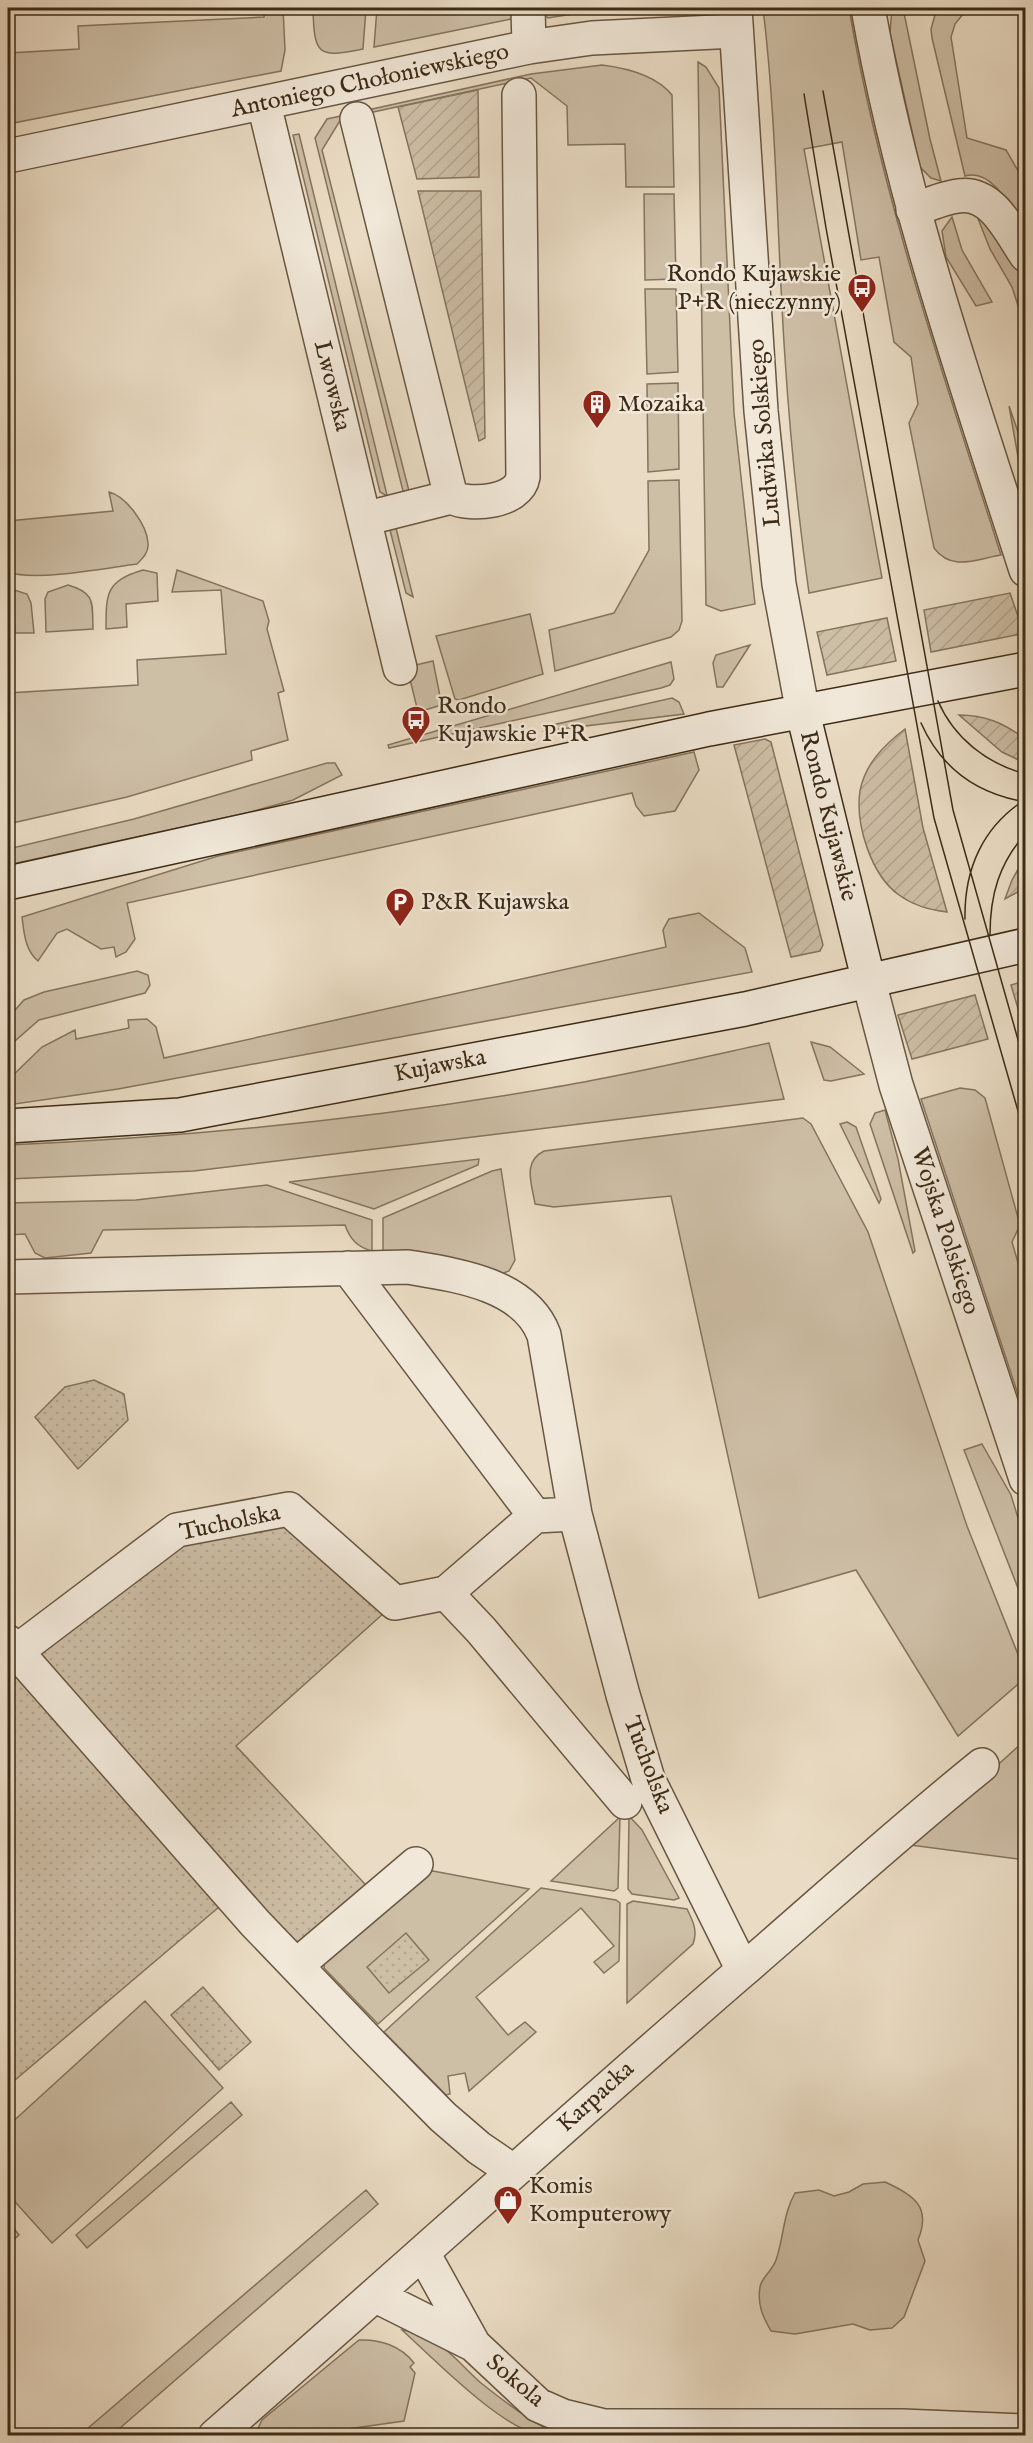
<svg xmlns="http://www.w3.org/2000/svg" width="1033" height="2443" font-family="'IM FELL English',serif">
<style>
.grass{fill:#cdbea6;stroke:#85745e;stroke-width:1.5}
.park{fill:url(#park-dots);stroke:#85745e;stroke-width:1.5}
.garden{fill:url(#garden-furrows);stroke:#85745e;stroke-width:1.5}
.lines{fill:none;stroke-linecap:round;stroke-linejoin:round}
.minor-casing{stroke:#685742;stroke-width:36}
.tertiary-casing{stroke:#685742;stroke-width:36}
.secondary-casing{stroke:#3d2b16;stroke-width:36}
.minor{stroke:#f1e8d9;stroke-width:33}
.tertiary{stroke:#f1e8d9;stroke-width:33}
.secondary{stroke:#f1e8d9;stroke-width:33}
.tram{stroke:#3d2b16;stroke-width:1.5}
.labels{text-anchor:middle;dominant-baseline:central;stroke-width:5;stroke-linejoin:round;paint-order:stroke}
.street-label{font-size:24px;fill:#3d2b16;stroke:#f1e8d9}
.poi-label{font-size:24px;fill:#3d2b16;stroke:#f1e8d9;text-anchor:start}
</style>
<defs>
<pattern id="park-dots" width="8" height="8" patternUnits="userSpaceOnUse" patternTransform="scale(1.5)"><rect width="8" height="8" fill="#cdbea6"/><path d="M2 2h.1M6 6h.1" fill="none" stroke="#b1a38e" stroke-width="1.8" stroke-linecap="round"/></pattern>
<pattern id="garden-furrows" width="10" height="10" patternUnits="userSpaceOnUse" patternTransform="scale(1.5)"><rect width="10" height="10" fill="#cdbea6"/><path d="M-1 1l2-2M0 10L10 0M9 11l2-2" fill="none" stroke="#b1a38e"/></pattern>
</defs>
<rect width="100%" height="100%" fill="#eadcc4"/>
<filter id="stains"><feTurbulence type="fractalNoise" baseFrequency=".00333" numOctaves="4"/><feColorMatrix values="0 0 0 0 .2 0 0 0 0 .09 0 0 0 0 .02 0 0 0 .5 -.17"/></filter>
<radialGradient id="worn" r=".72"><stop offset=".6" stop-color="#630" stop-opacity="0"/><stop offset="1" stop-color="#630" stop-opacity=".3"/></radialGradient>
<!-- grass -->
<path class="grass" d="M264,8H283L285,50L281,71L8,124V53L79,49L78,26L264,17Z
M313,8H366L363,49C318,58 314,56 313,8Z
M377,8H516V18L374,47Z
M546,8H611L548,18L545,15Z
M763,8H849C881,195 943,374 1001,555C976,559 952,572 934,548L909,423L918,404L911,357L894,342L879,257L861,260L842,142L804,149L882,578L809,593C798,515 790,436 785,358C777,241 777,124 763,8Z
M892,8H903L930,139L941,181L931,178L920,167L890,33Z
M937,8H968L955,24L951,37L967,138L1006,150L1025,183V231C1012,211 994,168 965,176L932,38L931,29Z
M698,62L706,67L719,88L734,413L755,604L721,611L706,605Z
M602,65C626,68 656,75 672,95L674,187H626L625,144L568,145L567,106L531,78L341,119L322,150L409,491H403L315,138L327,119L531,74Z
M299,134L387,495V496L380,492L293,135Z
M644,194H674L676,279L645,280Z
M977,216L987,222L1025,281V327L1012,287L990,249Z
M952,217L962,250L992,302L976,306L946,257L942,231Z
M645,289H676L678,372L647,374Z
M678,383L679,469L648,472L647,384Z
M1009,406L1025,452V496Z
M679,480L682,621L679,630L671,637L555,671L549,630L614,613L649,550L648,481Z
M109,492C126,496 147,525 148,543C149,552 143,558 137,564C106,568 35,582 8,572V521L113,511Z
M396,528L413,597L406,593L390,530Z
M143,570L157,573L158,601L126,604L127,627L106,629C106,593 106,581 143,570Z
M177,570L263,601L269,621L267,629L284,691L278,693L288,740L251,751L252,760L127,797L8,824V693L138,685L137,660L226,654L221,590L172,592Z
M68,585C96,593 92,603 93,629L46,632L45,599L48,592Z
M8,588L27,594L31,603L34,633H15L14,610H8Z
M530,614L543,674L459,700L455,699L436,636Z
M750,645L723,687H717L713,663L716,655Z
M433,661L441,701L438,706L418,712L407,667Z
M671,662L674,679L670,685L661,688L389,748L388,745Z
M672,698L679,702L684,714L544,731L548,726Z
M694,752L699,770L675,811L644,816L636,806L632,793L127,903L135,939L126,952L116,957L114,947L101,949L67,929L57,933L38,961C25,950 24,933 22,917L218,856Z
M327,763H335L342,775L293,800L251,812L8,865V849L134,819Z
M699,913L745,948L752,972L118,1089L8,1105V1080L42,1047L75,1030L76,1039L129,1028L128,1020L147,1019L156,1027L164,1058L666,947L663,930L669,919Z
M137,971L148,975L150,985L145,993L39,1020L8,1047V1018L24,1000L44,992Z
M811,1042L830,1047L864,1074L831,1081L824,1080Z
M769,1043L784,1099L194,1171L8,1179V1145C190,1137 371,1119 550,1088C623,1076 696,1059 769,1043Z
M960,1088L975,1090L985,1098L1020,1225L1012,1242L1025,1287V1416L921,1099Z
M885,1110L898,1159L915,1251L913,1253L870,1124L875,1113Z
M803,1118L811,1124L868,1232L967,1526L1025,1672L1023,1680L958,1736L856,1570L759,1598L671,1196L554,1207L535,1204C532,1184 522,1162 544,1151Z
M847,1122L856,1127L881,1199L879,1203L840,1124Z
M479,1159L478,1165L374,1209L289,1182Z
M501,1169L515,1260L509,1271L501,1274L383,1252V1218L492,1171Z
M267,1185L372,1220V1251C357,1247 350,1239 345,1225L103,1230L91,1253L45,1258L35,1253L25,1234L8,1235V1203L136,1200Z
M982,1444L1011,1495L1025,1541V1606L964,1450Z
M1025,1740V1860L910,1845Z
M629,1816L642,1830L679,1898L674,1900L632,1894L628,1889Z
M620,1817L618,1888L614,1891L551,1881Z
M433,1871L529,1889L378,2024L324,1968L325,1954L424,1873Z
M541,1888L616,1900L620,1903L619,1961L604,1973L594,1962L614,1946L581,1908L476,1997L508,2035L525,2022L536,2032L469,2091L465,2073L448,2076L450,2094L446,2095L384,2032Z
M633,1901L687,1909C693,1921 698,1931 693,1944L627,2003V1904Z
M145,2001L223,2088L52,2243L8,2194V2126Z
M231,2102L242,2115L87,2248L76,2235Z
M885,2182C913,2195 932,2206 918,2240L925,2261L904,2317L892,2328L870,2330L853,2324L795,2334L771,2331C763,2317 757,2305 760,2287C761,2278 773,2270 776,2260C784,2237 783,2214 795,2193L819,2190L834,2196L849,2192L863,2184Z
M366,2190L378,2204L112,2435H80Z
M8,2221L19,2235L8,2245Z
M402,2330C436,2331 458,2363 481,2383C501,2399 520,2414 542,2426L545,2435C507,2435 432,2357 402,2330Z
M359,2340C380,2339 401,2346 414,2363L410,2367L415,2373L404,2421L305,2435H255L262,2420Z"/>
<!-- park -->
<path class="park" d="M94,1380L124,1394L128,1420L78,1469L35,1417L65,1387Z
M289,1509L395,1603L236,1746L377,1897L297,1965L232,1896L8,2086V1642L177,1530Z
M406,1933L429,1960L389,1993L367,1967Z
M203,1987L251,2042L219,2070L171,2015Z"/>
<!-- garden -->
<path class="garden" d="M478,90L479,177L417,179L398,107Z
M418,191H481L485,438L479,441Z
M1010,593L1022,628L1020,634L931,652L924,610Z
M887,618L896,661L827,675L817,632Z
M959,715C985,715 1004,723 1025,739V763L1002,752Z
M905,729L923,828L947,912C929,910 914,906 899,895C871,875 855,824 860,791C865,764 884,745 905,729Z
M765,739L771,742L823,945L820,951L791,957L734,745Z
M1025,857V888L1005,899L1012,880Z
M1025,981L1026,1029H1024L1011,985Z
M975,995L988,1039L912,1059L898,1015Z"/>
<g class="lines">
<!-- minor casing -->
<g class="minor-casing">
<path id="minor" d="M528,8L529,47
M264,104L400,668
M357,119L451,497C471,507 519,502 523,477L519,95
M8,156L529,47L592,38L736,31
M913,210C927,205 943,198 958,196C992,190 1010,232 1026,255
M364,519L451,497
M348,1268L535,1516
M8,1277L408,1267C456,1275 525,1284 544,1335L575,1514L623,1695L648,1779L743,1970
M446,1593L481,1630L625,1802
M8,1642L255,1923L369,2042L443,2117L479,2148L513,2171
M17,1651L177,1530L289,1509L395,1603L446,1593L535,1516L575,1514
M297,1965L416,1864
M423,2253L474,2345
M376,2296L474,2345L538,2405L563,2416L604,2426H902L1026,2431
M215,2436C391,2282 564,2125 741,1972C821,1903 899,1832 982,1765"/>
</g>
<!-- tertiary casing -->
<g class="tertiary-casing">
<path id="tertiary" d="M735,8L761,411L779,584L803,713
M868,8C902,200 966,384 1026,570
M869,982L896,1085L1026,1479"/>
</g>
<!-- secondary casing -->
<g class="secondary-casing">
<path id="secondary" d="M803,713L869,982
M8,883L709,729L1026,669
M8,1126L180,1115L745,1009L1026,945"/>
</g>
<!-- minor -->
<use href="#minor" class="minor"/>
<!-- tertiary -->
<use href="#tertiary" class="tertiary"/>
<!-- secondary -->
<use href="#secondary" class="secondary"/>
<!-- tram -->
<path class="tram" d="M823,91L953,810L1026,1068
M804,94L826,228L934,818L1026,1139
M938,701C954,738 987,764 1026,774
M921,723C941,768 977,794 1026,802
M965,919C964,869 983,826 1026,799
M990,935C990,895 999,863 1026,833"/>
</g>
<!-- icons -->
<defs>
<g id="bus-pin" transform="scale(1.5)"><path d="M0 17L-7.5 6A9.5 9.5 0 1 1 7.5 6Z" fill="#8f2418" stroke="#f1e8d9"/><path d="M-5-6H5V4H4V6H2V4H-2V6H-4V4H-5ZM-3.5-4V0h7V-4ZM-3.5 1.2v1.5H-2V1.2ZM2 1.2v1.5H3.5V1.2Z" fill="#fff"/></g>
<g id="building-pin" transform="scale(1.5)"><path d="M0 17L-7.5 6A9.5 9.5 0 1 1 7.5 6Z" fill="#8f2418" stroke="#f1e8d9"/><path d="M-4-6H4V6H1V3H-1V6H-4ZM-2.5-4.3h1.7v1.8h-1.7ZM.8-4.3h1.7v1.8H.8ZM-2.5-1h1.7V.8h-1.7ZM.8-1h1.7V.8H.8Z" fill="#fff"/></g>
<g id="parking-pin" transform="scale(1.5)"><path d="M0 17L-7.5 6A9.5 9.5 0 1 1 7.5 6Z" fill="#8f2418" stroke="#f1e8d9"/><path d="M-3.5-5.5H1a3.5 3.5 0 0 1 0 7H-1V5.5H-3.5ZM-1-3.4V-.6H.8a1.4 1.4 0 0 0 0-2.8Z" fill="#fff"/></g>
<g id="shop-pin" transform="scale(1.5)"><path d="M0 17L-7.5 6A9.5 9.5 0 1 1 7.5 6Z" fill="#8f2418" stroke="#f1e8d9"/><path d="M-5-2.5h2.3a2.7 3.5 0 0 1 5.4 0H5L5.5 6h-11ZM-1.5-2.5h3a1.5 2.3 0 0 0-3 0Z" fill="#fff"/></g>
</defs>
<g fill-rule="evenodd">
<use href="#bus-pin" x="862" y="288"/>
<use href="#building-pin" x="597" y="404"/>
<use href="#bus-pin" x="416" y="720"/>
<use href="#parking-pin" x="400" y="902"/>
<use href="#shop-pin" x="508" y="2200"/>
</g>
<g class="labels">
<!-- street labels -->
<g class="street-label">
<text transform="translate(370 81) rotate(-12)">Antoniego Chołoniewskiego</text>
<text transform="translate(332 386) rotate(76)">Lwowska</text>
<text transform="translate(765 433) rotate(-95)">Ludwika Solskiego</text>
<text transform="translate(828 816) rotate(76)">Rondo Kujawskie</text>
<text transform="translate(440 1066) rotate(-11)">Kujawska</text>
<text transform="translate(945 1231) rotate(72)">Wojska Polskiego</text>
<text transform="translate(230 1523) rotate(-12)">Tucholska</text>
<text transform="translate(648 1765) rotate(69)">Tucholska</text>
<text transform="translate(596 2097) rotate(-42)">Karpacka</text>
<text transform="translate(515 2381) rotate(40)">Sokola</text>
</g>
<!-- poi labels -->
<g class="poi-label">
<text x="841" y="274" text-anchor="end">Rondo Kujawskie<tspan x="841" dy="28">P+R (nieczynny)</tspan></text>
<text x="618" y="404">Mozaika</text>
<text x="437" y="706">Rondo<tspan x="437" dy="28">Kujawskie P+R</tspan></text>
<text x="421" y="902">P&amp;R Kujawska</text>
<text x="529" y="2186">Komis<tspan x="529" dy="28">Komputerowy</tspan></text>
</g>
</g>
<!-- margin -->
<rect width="1033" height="2443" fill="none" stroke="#eadcc4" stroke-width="30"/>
<rect x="9" y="9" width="1015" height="2425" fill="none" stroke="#3d2b16" stroke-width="3"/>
<rect x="15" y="15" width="1003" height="2413" fill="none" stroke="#3d2b16" stroke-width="1.5"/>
<rect width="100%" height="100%" filter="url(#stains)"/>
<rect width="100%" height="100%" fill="url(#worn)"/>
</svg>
